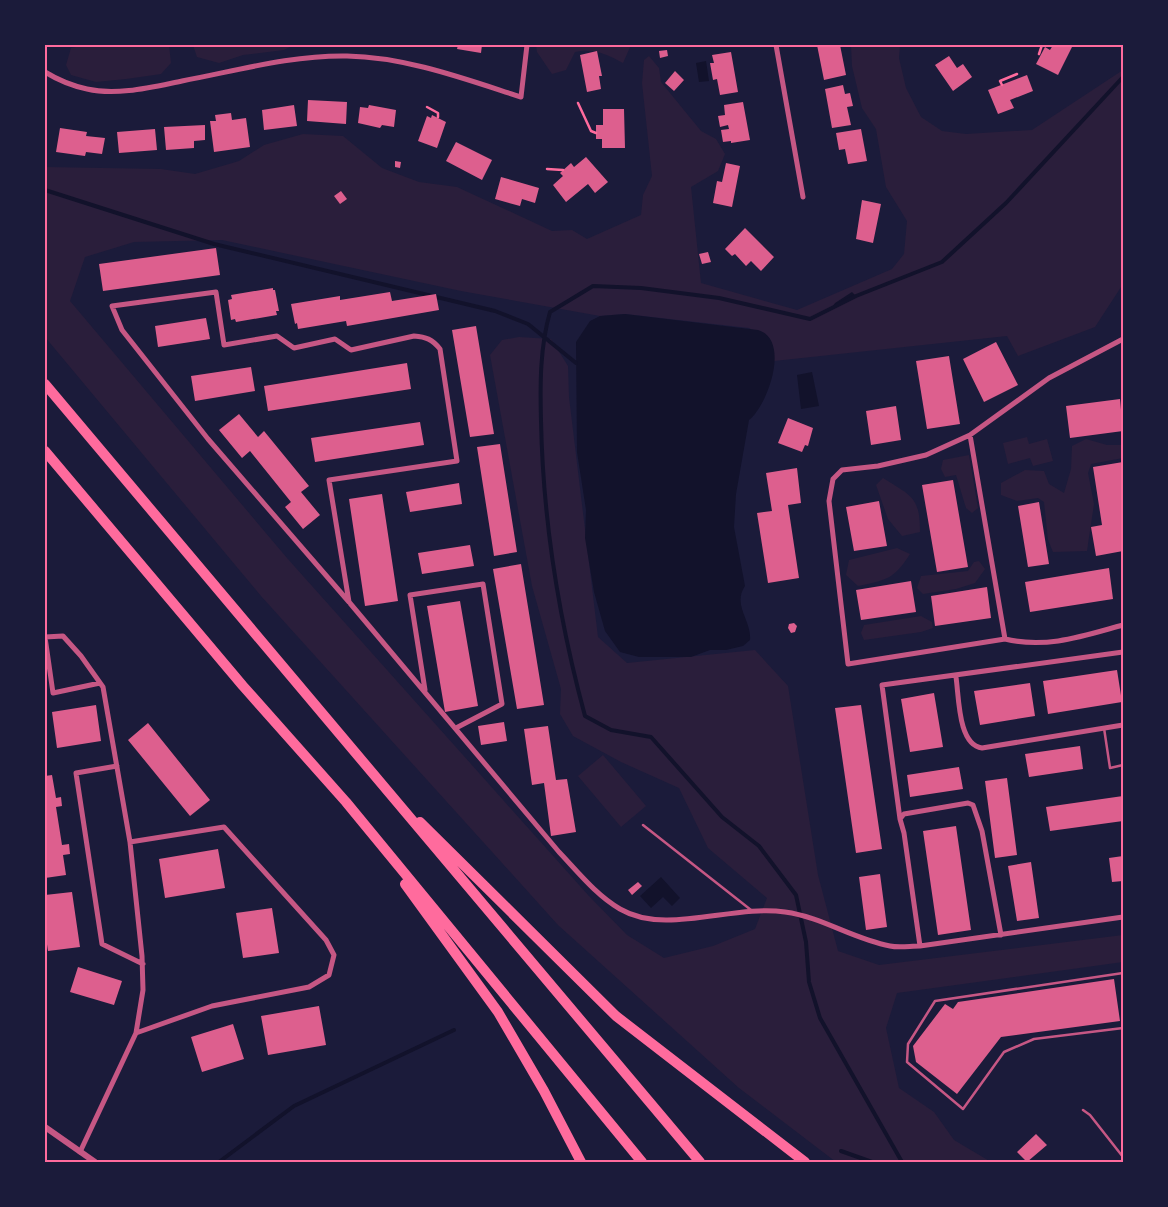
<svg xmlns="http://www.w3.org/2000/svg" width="1168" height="1207" font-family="'Titillium Web',sans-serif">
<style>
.green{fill:#2a1e3b}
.water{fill:#12122b}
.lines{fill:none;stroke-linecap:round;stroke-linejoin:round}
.stream{stroke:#12122b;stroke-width:4}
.building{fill:#dd5f8e}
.path{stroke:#ff6b9d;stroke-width:2.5}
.service{stroke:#c65784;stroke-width:2.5}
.minor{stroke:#c65784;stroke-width:5}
.tertiary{stroke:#c65784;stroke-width:6}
.motorway{stroke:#ff6b9d;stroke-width:10}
.neatline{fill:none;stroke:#ff6b9d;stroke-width:2}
</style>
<rect width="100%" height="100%" fill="#1b1b3a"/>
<!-- green -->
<path class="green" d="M85,45H169L171,63L161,74L126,79L96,82L71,75L66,65L71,48Z
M193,45H294L284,50L243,55L219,63L197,57Z
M536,45H631L623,63C606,54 594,48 575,52L566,70L552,74L537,52Z
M851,45H900L899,58L906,88L921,117L942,131L966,134L1032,130L1123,70V284L1095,327L1018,356L1007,336L774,361L771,342L749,328L625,314L600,316L461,291L222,240L134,242L85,257L70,301L287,558L588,895L627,935L664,958L713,946L755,929L767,898L708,848L679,788L621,762L573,736L560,714L561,689L532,586L490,355L502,340L519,337L551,339L568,366L569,397L598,637L627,663L755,650L788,686L818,875L838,951L879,965L1123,935V962L897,993L886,1028L899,1088L934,1112L954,1140L991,1162H836L739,1088L558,925L261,596L45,337V167L161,169L195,174L239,161L264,145L303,134L343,136L382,168L419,182L457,187L552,231L572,230L587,239L641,215L643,195L652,176L642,83L644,60L649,56L659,68L661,82L701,131L716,139L725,154L718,171L691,187L701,283L797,310L892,269L904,254L907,221L886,187L876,129L862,108L852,66Z
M1027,437L1029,444L1047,439L1053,461L1033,466L1030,458L1008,464L1003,443Z
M1086,439L1107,445H1123V458L1091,464L1088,473L1094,504L1087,551L1053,552L1048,540L1044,502L1038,498L1017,501L1001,495V483L1025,470L1044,471L1049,484L1064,493L1071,469L1072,446Z
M969,455L978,508L972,513L966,508L956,475L945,477L941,469L943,460Z
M883,478C911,496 920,496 920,532L902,536L888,519L876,485Z
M897,548L910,554C894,579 887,580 858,586L846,575L849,560Z
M979,561L985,569L975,583L956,589L923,594L917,588L921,576L968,571L974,562Z
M921,616L932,622L933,628L921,632L864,640L861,633L864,625Z
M603,755L646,806L621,827L578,776Z"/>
<!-- water -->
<path class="water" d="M706,61L709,81L699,82L696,63Z
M852,292L856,296L830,310L835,303Z
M625,314L758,330C791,340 768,405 749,420L736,494L734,527L745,586C732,605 752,621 750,640L743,646L726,650H710L691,657H639L620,652L605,631L594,592L585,538L586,510L577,452L576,342L590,321L600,316Z
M812,372L819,406L801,409L797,375Z
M661,877L680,898L672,906L663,897L651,908L640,896Z"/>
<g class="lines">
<!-- stream -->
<path class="stream" d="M45,190L214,244L495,311L528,324L576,363
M841,1151L872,1162
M219,1162L294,1106L454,1030
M902,1162L820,1018L809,982L806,942L796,895L759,846L722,817L651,737L611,730L585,716C559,620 543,520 541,421C540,384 540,347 550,312L593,286L641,288L719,298L810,319L856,296L942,262L1006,203L1123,77"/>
</g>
<!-- building -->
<path class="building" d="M458,45H482L481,53L457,49Z
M817,45H840L846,75L824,80Z
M1053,45H1073L1058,75L1036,64L1045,47L1050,50Z
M667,50L668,56L660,58L659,51Z
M597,51L602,76H599L601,89L587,92L580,55Z
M731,52L738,92L720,95L717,79L713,80L710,63H714L712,55Z
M949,56L957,68L963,64L972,77L953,91L935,65Z
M675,71L684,80L674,91L665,83Z
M1027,75L1033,91L1010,100L1014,108L998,114L988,90Z
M843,85L845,94L850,93L853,106L847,107L851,125L832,128L825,89Z
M308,100L347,102L346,124L307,121Z
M743,102L750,140L731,143V141L723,142L721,130L729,129L728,125L720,127L718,116L725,115L724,105Z
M294,105L297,126L264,130L262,110Z
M369,105L396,110L394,127L382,125L380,128L358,123L360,107L368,108Z
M603,109H624L625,148H602V139H596V125H603Z
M231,113L232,120L246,118L250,147L214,152L210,121H216L215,115Z
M432,115L446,122L437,148L418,141L427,116L431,118Z
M205,125V140L194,141V148L166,150L164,127Z
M60,128L87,132L86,136L105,138L102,154L86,152L85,156L56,152Z
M155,129L157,150L119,153L117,132Z
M861,129L867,161L848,164L845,149L839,150L836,133Z
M456,142L492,160L482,180L446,161Z
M586,157L608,182L595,193L588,184L566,202L553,185L563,176L560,173L571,163L574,167Z
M395,161L401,162L400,168L395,167Z
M726,163L740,166L732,207L713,203L717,181L722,182Z
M501,177L539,188L535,203L522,199L520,206L495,199Z
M341,191L347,199L340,204L334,196Z
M862,200L881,204L873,243L856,239Z
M745,228L774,257L761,271L751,261L746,266L735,254L732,256L725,249Z
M216,248L220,275L103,291L99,264Z
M708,252L711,262L702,264L699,254Z
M273,288V290H275L279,311H276L277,315L236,322L235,319L231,320L228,300L232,299L231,295Z
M390,292L392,301L436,294L439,310L347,326L346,321L298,329L297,323L295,324L291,304L340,296V300Z
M206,318L210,339L158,347L155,326Z
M476,326L494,434L470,437L452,330Z
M996,342L1018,385L984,402L963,359Z
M949,356L960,424L927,429L916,361Z
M407,363L411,389L268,411L264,386Z
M251,367L255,391L195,401L191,376Z
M1120,399L1123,431L1070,438L1066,406Z
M896,406L901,440L871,445L866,411Z
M239,414L258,437L264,431L309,486L301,492L320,515L303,529L285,507L291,502L250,451L242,458L219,430Z
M788,418L813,428L808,446L805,445L802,452L778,443Z
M420,422L424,445L315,462L311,438Z
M500,444L517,552L494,556L477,447Z
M1123,462V551L1096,556L1091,527L1102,525L1093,467Z
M797,468L801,503L788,505L799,578L768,583L757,513L772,511L766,473Z
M953,480L968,567L937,572L922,485Z
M459,483L462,504L410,512L406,492Z
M382,494L398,601L365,606L349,499Z
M879,501L887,546L854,551L846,507Z
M1039,502L1049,564L1028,567L1018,506Z
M470,545L474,566L422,574L418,553Z
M521,564L544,705L517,709L493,569Z
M1109,568L1113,599L1030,612L1025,582Z
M911,581L916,612L861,620L856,590Z
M987,587L991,618L935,626L931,596Z
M460,601L478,706L445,712L427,606Z
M794,623L797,626L795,632L791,633L788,628L789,624Z
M1117,670L1122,702L1048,714L1043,681Z
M1030,683L1035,716L980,725L974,691Z
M934,693L943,747L910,752L901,699Z
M96,705L101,741L57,748L52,712Z
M861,705L882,849L856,853L835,708Z
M504,722L507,741L481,745L478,726Z
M148,723L210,800L190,816L128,740Z
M548,726L556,780L567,779L576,832L551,836L544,783L532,785L524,729Z
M1080,746L1083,769L1029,777L1025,754Z
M959,767L963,789L910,797L907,775Z
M52,775L56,798L61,797L62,806L56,807L62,845L69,844L70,854L63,855L66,875L45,878V776Z
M1007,778L1017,855L995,858L985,781Z
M1123,796V821L1050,831L1046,807Z
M956,826L971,930L938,935L923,831Z
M218,849L225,888L165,898L159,859Z
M1123,856V881L1112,882L1109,858Z
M1031,862L1039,918L1017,921L1008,866Z
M880,874L887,927L866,930L859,877Z
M638,882L642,886L632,895L628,890Z
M72,892L80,947L48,951L45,931V895Z
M272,908L279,953L243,958L236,913Z
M78,967L122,981L114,1005L70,992Z
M1114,979L1120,1021L1001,1037L957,1094L916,1062L913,1046L945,1004L953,1009L958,1002Z
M319,1006L326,1045L268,1055L261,1016Z
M233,1024L244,1059L202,1072L191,1037Z
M1036,1134L1047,1145L1027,1162L1017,1152Z"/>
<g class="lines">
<!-- path -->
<path class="path" d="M1039,54L1042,45
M1002,85L1000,81L1017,74
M578,103L591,131L596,133
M427,107L438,113V117
M547,169L563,170"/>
<!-- service -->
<path class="service" d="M1104,728L1110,768L1123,765
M643,825L751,910
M1123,973L935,1001L908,1044L907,1062L963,1109L1004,1052L1034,1039L1123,1028
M1083,1110L1090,1115L1123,1157"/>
<!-- minor -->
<path class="minor" d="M776,45L803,197
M45,72C58,80 73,86 87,89C117,96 152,87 182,81C236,71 291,55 347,56C406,57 465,79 521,97L527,45
M1123,339L1049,378L970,435L926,455L878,466L842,470L833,479L829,501L848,664L1005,639C1047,649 1083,636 1123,625
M970,435L1005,639
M349,602L329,480L457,461L440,349C432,339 426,337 414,336L351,350L335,339L294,348L277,336L224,345L216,292L112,306L122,330L208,439L349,602L559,852C578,872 596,895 620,909C666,936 733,904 785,912C822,917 853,939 890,946C899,948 910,946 920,946L1123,917
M956,677C959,697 958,745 982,748L1123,725
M100,683L53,693L45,637L63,636L81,656L103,687L130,842L142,956L143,990L136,1033
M425,690L410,595L483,584L502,704L456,728
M117,766L76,773L102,944L143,964
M900,819L882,685L1123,652
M920,946L904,833L900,819L904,814L968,803L973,805L982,831L1001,935
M80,1152L136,1033L212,1006L309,987L329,975L334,955L326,940L224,827L130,842"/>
<!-- tertiary -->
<path class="tertiary" d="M45,1127L95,1162"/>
<!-- motorway -->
<path class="motorway" d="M45,384L700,1162
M45,451L243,686L346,802L642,1162
M420,822L616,1016L805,1162
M405,884L498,1012L544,1091L581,1162"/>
</g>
<!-- border -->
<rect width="1168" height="1207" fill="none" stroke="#1b1b3a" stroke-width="92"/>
<rect x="46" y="46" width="1076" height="1115" class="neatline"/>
</svg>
